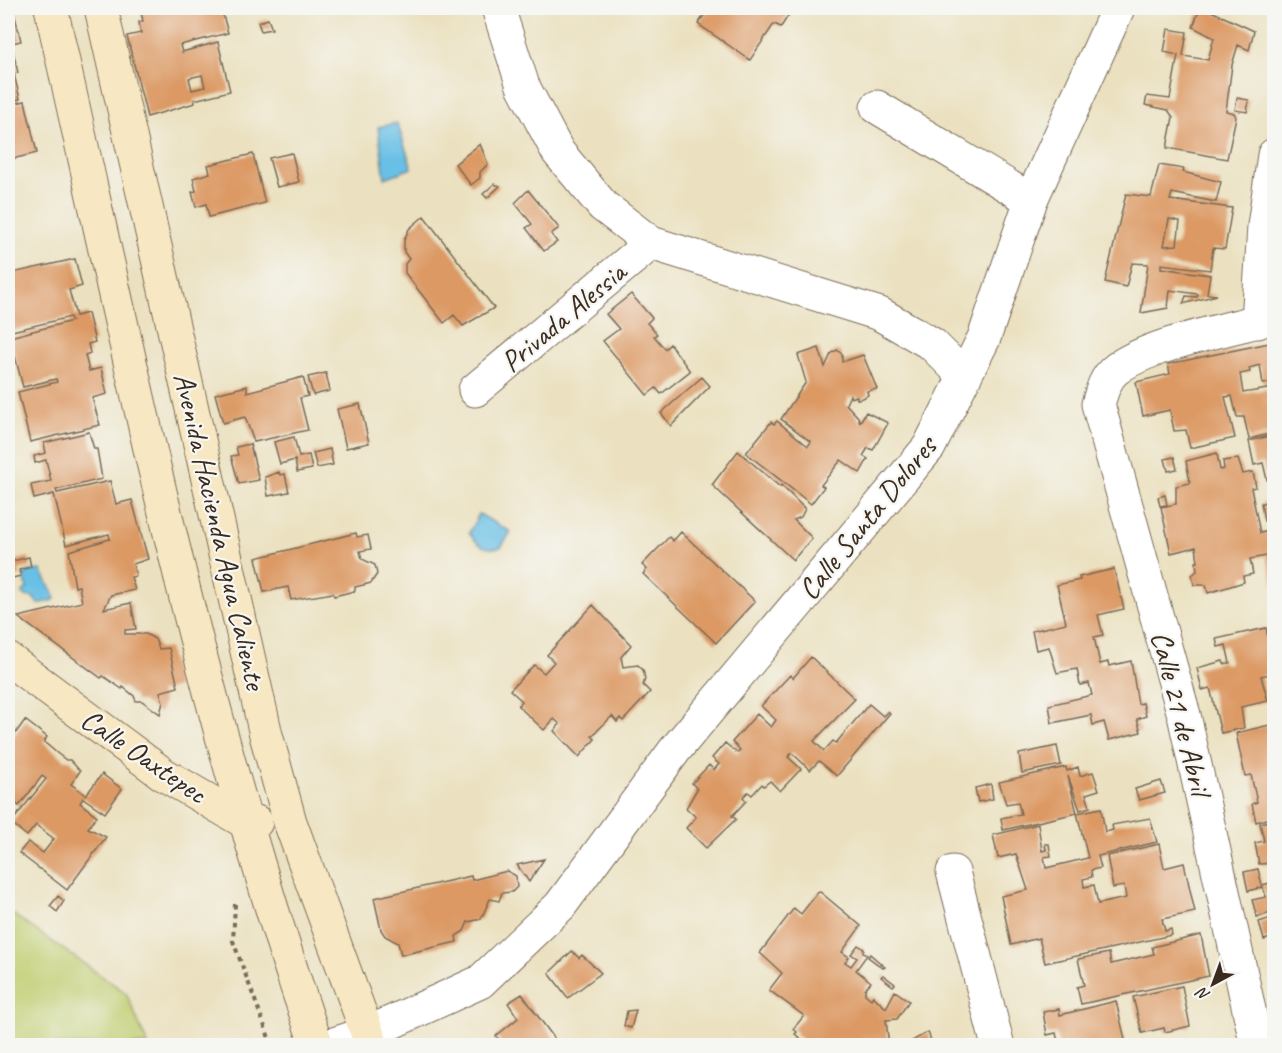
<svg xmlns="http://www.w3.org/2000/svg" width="1282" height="1053" font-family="Caveat,sans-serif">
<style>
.green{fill:#c0cd6f;stroke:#7e7c46;stroke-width:1.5}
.water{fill:#69c0e6;stroke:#527582;stroke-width:1.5}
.building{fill:#dc9964;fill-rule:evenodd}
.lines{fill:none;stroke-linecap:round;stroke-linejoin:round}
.minor-casing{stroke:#796a57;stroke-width:35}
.secondary-casing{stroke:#796a57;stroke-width:35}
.path{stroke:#796a57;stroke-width:4;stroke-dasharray:4.5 4.5;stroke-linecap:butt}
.minor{stroke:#fff;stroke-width:33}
.secondary{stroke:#f7e8c3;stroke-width:33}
.labels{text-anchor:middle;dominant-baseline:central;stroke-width:4.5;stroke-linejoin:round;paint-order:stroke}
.street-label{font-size:30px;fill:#3b2a1e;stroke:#f6f6f2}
</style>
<rect width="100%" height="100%" fill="#f6f6f2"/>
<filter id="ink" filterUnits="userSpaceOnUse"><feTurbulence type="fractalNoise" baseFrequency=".0167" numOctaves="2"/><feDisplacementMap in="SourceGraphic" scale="12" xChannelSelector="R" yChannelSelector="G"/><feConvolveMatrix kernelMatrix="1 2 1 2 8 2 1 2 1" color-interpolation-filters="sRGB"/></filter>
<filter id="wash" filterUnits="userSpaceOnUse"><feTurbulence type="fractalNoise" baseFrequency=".008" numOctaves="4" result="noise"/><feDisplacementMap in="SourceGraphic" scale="24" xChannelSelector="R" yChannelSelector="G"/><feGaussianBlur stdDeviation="1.35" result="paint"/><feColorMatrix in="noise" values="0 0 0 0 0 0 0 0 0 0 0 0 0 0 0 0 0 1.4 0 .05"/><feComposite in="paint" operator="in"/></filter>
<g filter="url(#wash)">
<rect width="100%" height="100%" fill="#ebe1c0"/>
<!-- green -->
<path class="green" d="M8,911L126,993L148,1045H8Z"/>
<!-- water -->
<path class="water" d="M397,123L412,168L385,178L378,127Z
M479,514L511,532L501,547C487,551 478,546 469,533Z
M41,570L55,597L54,600L38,604L33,597L24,596L23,592L27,588L24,576L26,572Z"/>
<g id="blocks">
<!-- building -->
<path class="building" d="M8,8H13L21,41L8,44Z
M120,8H221L228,33L180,45L182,52L218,42L230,91L194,100L195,103L147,117L127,36L141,33L139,22L143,21L140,8L122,13ZM202,75L205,87L192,90L189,78Z
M709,8H793L781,27L774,24L750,60L698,24Z
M1200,8H1212L1211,11L1254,31L1249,50L1238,45L1232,65L1226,111L1234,113L1236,117L1227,159L1167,148L1173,117L1168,110L1145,105L1147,96L1170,99L1178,55L1164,52L1168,29L1187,32L1183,56L1208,60L1214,38L1193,27Z
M268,19L272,29L261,31L258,22Z
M12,46L18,73L14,74L20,99L8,102V47Z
M1237,98L1249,100L1247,112L1235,110Z
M25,101L37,153L8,160V105Z
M480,144L488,164L480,172V178L471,185L455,164Z
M292,153L299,182L277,187L269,158Z
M253,154L265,203L209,217L206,204L196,207L192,192L196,191L193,178L210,173L208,165Z
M1159,165L1184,169L1183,172L1221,182L1216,202L1172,193L1170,200L1232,208L1225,249L1213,248L1210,270L1161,264V268L1210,275L1207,294L1217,295L1183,304L1186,296L1197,297L1198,294L1170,290L1168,308L1141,313L1148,264L1132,263L1126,287L1105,282L1126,194L1151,197ZM1169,219L1180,221L1177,245L1164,246Z
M494,184L500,186L487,198L483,194Z
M528,190L559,228L551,234L557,242L544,251L526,228L532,224L515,203Z
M424,216L494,308L463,326L454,315L444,323L405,273V264L409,259L404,252V240L409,229Z
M75,259L82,286L69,290L76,316L88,313L95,342L88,344L90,353L85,355L89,371L101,368L107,394L92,398L100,425L30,442L18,392L57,382L56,379L23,387L10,337L72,321L70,317L8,332V274Z
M631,294L652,318L647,323L657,334L654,336L665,349L670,344L690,371L661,394L656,388L647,395L603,341L619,329L606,314Z
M1274,342V382L1263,384L1260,365L1249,368L1250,372L1240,374L1243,393L1274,388V433L1249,439L1244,417H1237L1232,396L1225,397L1235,438L1190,448L1186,430L1174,431L1170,410L1143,416L1136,382L1170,374L1168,364Z
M819,348L825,367L831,354L837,350L842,354V362L863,355L877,389L867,391L868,395L863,398L857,399V396L851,398L850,395L846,404L858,417L860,422L866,412L888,423L873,450L868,448L863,456L868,459L860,473L841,460L821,485L824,487L811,504L746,453L771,422L774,424L777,421L808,446L811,442L781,419L806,382L798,355Z
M326,373L330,391L313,395L308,377Z
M303,377L308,396L300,398L308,430L254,442L245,417L223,423L215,394L247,386V392Z
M702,377L710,386L671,426L661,413Z
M360,404L369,443L346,448L337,409Z
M89,432L94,449H97L102,479L56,490L57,493L110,481L116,504L132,500L148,559L133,564L136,576L131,577L135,590L111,595L104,609L131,603L136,629L125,630V634H146L155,639L159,649L169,648L178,687L160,692L163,702L160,714L142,701H136L134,696L123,687L122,689L103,676L101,678L18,617L82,602L79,586L75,587L69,551L110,539L109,534L66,545L54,494L34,499L31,485L51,481L46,460L35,463L34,456L46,453L44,443Z
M1274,435V479L1267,480L1263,463L1254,465L1249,441Z
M294,437L299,457L309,455L312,469L297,472L295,460L280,464L274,442Z
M250,444L259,480L239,484L231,456L238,455L236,447Z
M330,449L333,465L317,468L313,453Z
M738,451L780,487L781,485L805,509L801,517L794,520L812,538L793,560L712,485Z
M1217,453L1220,470L1224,469L1223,461L1238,459L1243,474L1253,472L1256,487L1251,488L1260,533L1274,530V586L1266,556L1250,559L1253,574L1243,576L1244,582L1208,593L1206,585H1194L1192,575L1197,571L1196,562H1198L1196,547L1171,553L1161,507L1176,504V486L1190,483L1186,461Z
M1174,457L1177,469L1168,471L1165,459Z
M279,472L280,475L285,474L289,492L268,496L265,477Z
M1165,495L1167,505L1160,506L1158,497Z
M1273,501L1274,519L1264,521L1261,503Z
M681,532L755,601L716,643L643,574L647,569L642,565L669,537L673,541Z
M356,533L357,537L368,535L371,549L360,551L362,559L375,565L377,574L371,583L355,587V591L334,596L333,593L291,600L288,587L264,592L256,558Z
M29,557L31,567L19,570L21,576L12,578L9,562Z
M1114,569L1124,609L1098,615L1103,635L1094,637L1100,664L1108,662L1109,666L1131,661L1138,704L1143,703L1146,716L1137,719L1141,732L1109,740L1104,722L1093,725L1091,715L1052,723L1049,705L1092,695L1089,683L1080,685L1077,669L1057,673L1049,647L1036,650L1032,631L1066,623L1057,585L1080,580L1079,577Z
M593,605L631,645L621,657L623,667L638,665L643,670L645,679L643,685L650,692L623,721L620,718L617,722L612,716L592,736L595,739L579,757L554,731L560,724L554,719L544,730L518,706L522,701L510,690L534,665L544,673L554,662L547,655Z
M1266,628L1274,665V673L1261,676L1268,701L1241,707L1244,728L1221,733L1210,688L1202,690L1197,668L1223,661L1224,664L1230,663L1226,645L1218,647L1216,639Z
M811,657L855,699L814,741L824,751L833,741L836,743L869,704L883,716L888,711L890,713L837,776L819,761L810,770L792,753L788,757L801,769L780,791L770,781L764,786L762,784L752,795L748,792L743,797L746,801L732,816L736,819L706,848L686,828L696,817L686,808L697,789L692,783L709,765L714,770L719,764L712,758L725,743L737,753L740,750L732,742L757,714L771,727L776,720L761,706L790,675L793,678Z
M25,720L47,737L44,742L58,754L66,760H70L80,771L71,784L86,795L102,774L122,789L105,813L83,798L80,803L97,816L88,828L106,837L67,890L19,853L28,842L43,853L54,839L36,825L27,836L11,823L46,779L42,776L19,806L8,797V752L11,747L8,744Z
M1274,724V817L1256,822L1252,804L1257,802L1251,775L1245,776L1236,733Z
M1057,746L1061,765L1022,773L1019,754Z
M1066,767L1067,771L1078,767L1080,776L1093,772L1099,790L1086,794L1090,807L1080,810L1068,776L1077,813L1003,830L1001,818L1021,814L1018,802L1006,804L999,782Z
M1161,781L1165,793L1139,800L1135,789Z
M991,784L993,799L978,802L975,788Z
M1101,808L1105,832L1113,830L1112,825L1150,818L1157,842L1098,856L1101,868L1091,870L1092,877L1083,879L1084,887L1094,885L1098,904L1126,898L1124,886L1113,888L1107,856L1159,844L1164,868L1184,863L1195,912L1162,919L1165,931L1171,929L1172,935L1045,963L1039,938L1011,945L1001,896L1028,890L1016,854L998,858L993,835L1038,824L1042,851L1046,850L1045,844H1049L1051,856L1044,857L1046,868L1088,858L1077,813Z
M1274,820V863L1259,864L1255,843L1264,841L1260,823Z
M544,859L529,882L517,865Z
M1258,869L1262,885L1274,882V912L1257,917L1252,900L1266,897L1263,887L1248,891L1244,872Z
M507,871L516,876L517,887L512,892L502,893L499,901L490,899L481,919L468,922L464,931L456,936L457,942L401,955L398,943L385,936L381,930L374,898L471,876L472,880Z
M819,891L861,926L842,952L849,957L845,962L851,966L857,958L851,954L858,945L864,949L863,952L867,955L856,970L871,982L865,989V994L871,999L873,996L886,1008L895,991L909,1001L897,1019L886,1020L889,1046H810L795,1034L797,1032L793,1029L804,1016L769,990L782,973L760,953L794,908L801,914Z
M58,896L64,901L57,912L50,906Z
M1274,917V949L1271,938L1264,940L1259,922Z
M1201,935L1209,976L1081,1004L1077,987L1084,985L1078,959L1109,953L1111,964L1154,954L1152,947Z
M572,951L579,958L582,955L601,973L568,998L549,973Z
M870,954L885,967L883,968L868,957Z
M883,975L895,984L893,986L881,977Z
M1182,986L1190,1026L1165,1032L1164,1028L1142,1033L1133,997Z
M522,994L537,1015L560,1046H496L501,1042L496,1036L518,1018L508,1003Z
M1116,1001L1126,1044L1059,1046L1056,1033L1047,1035L1043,1012L1059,1009L1060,1015Z
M636,1010L631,1028L624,1026L627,1011Z
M928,1032L933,1046H903Z"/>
</g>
</g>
<g filter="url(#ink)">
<use href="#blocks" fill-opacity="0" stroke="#796a57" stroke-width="1.5"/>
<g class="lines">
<!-- minor casing -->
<g class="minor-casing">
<path id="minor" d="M498,8L523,86L558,152L603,206L651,243L880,314L932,344L965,377
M877,107L1031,200
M1258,322L1264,226L1274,155
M475,390L651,243
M953,872L998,1046
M328,1046L368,1033L480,982L560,906L675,750L929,447L984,338L1031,200L1118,8
M1257,1046L1184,715L1098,404C1102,392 1104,380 1114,371C1143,345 1234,328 1274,317"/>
</g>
<!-- secondary casing -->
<g class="secondary-casing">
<path id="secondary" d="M51,8C130,356 199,708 317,1046
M101,8L266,735L290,822L372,1046
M8,659L163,774L245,822H256"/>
</g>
<!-- path -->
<path class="path" d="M235,904L233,941L272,1046"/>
<!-- minor -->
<use href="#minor" class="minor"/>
<!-- secondary -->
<use href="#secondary" class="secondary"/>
</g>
</g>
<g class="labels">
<!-- street labels -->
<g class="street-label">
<text transform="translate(563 317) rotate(-40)">Privada Alessia</text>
<text transform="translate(867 518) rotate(-51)">Calle Santa Dolores</text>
<text transform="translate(220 531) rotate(77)">Avenida Hacienda Agua Caliente</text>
<text transform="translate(1181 713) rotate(76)">Calle 21 de Abril</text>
<text transform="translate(144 756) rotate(34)">Calle Oaxtepec</text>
</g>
</g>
<!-- margin -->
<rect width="1282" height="1053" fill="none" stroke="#f6f6f2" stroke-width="30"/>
<!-- north arrow -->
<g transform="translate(1213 984) rotate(221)" stroke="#f6f6f2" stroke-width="4.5" paint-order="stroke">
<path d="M0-4.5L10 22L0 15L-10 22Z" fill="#3b2a1e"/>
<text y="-9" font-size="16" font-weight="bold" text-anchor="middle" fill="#3b2a1e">N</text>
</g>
</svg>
